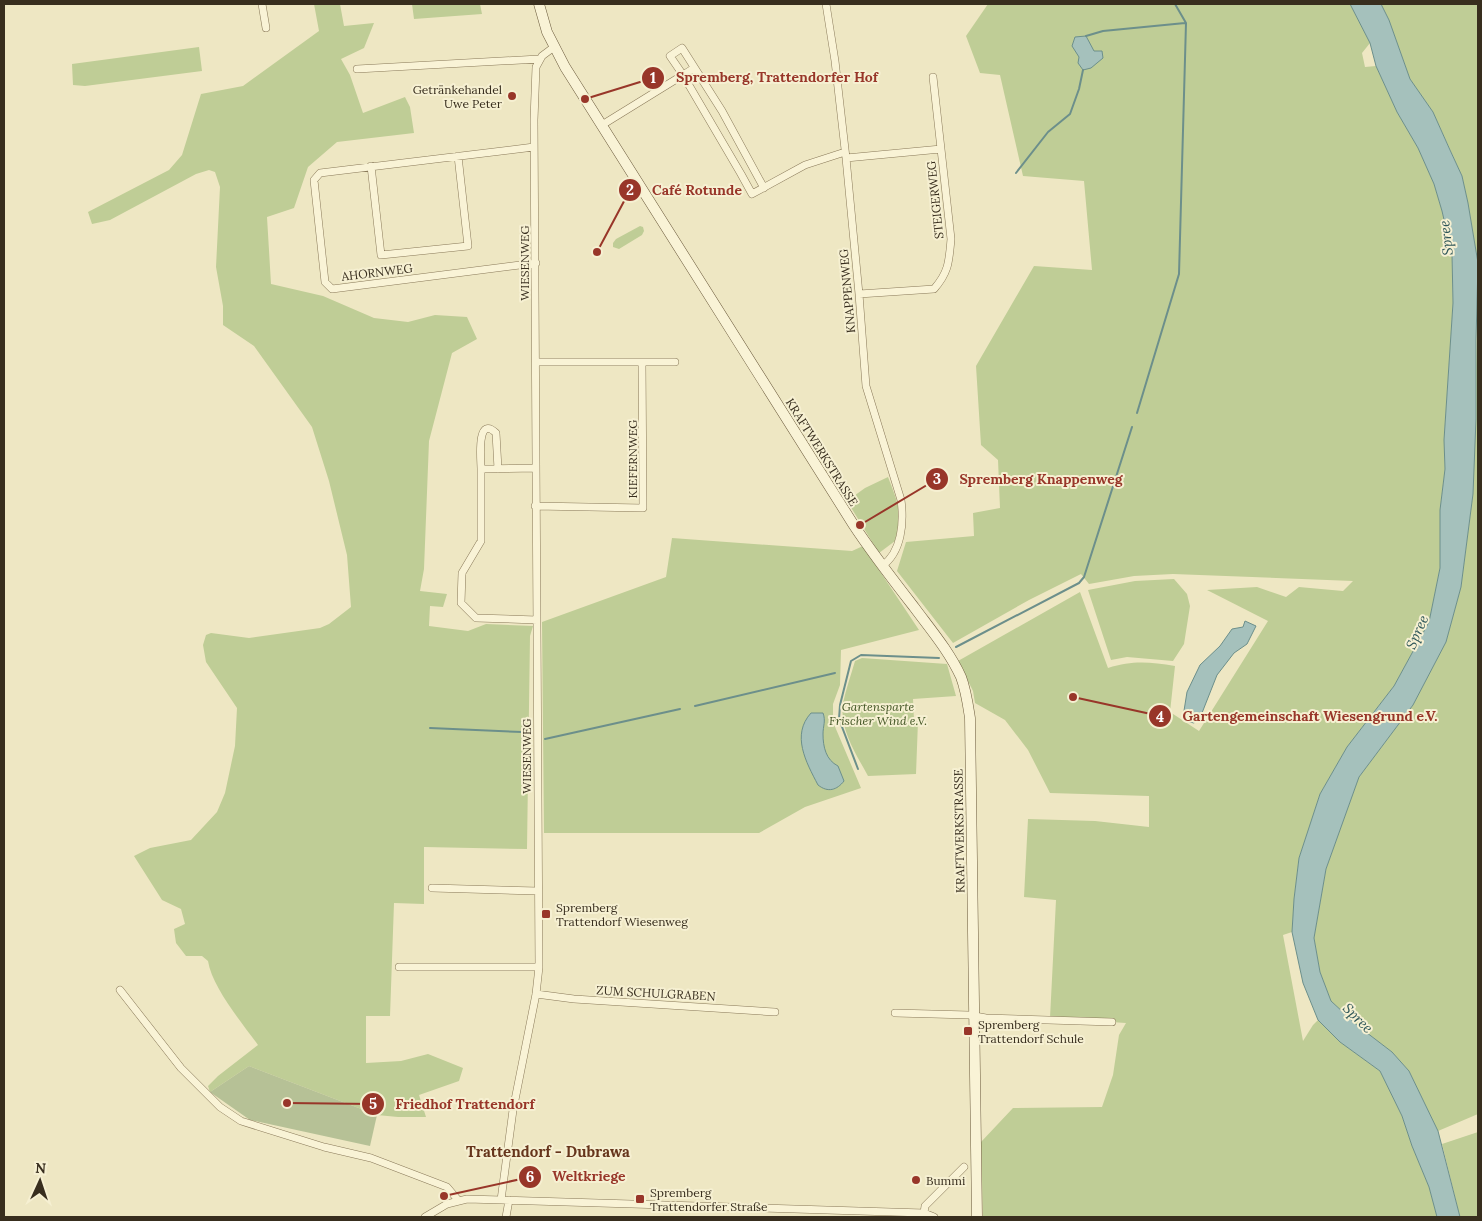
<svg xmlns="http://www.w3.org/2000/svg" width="1482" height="1221" font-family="Lora,serif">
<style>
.green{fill:#bfcd96}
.cemetery{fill:#b6c196}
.water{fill:#a5c1bc;stroke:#6c8f8b}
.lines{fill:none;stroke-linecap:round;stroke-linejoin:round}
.stream{stroke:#6c8f8b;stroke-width:2}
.street-casing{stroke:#897959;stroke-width:8}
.secondary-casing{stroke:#6b5a3c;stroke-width:11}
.street{stroke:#f9f3d6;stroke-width:7}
.secondary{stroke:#f9f3d6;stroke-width:10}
.poi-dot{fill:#983629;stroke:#f6f0d2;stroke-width:2}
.labels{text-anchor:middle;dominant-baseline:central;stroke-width:4;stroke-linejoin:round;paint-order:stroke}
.poi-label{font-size:12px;fill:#382e1e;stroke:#f6f0d2;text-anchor:start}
.street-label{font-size:12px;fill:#382e1e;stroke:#f6f0d2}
.park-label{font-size:12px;font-style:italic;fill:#425524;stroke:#f6f0d2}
.water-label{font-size:14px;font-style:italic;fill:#2d5558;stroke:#f6f0d2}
.quarter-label{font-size:15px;font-weight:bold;fill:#66351c;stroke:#f6f0d2}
.leader{fill:none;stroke:#983629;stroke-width:2}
.callout-dot{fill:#983629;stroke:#f6f0d2;stroke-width:2}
.mark-label{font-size:15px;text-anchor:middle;font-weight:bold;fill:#fff}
.callout-label{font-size:14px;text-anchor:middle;font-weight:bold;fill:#983629;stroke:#f6f0d2;stroke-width:4;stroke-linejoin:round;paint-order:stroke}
</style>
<rect width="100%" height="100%" fill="#eee7c3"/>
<!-- green -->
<path class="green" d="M314,4H340L344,26L374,23L364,48L341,59L350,75L363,113L405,97L410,107L414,133L337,142L308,167L294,208L267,217L271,284L323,296L374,318L408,322L435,315L467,317L477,339L452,353L429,441L424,569L420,591L447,594L443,607L430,606L429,626L468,631L486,624L533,626L530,636L527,849L424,847V904L394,903L390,1016H366V1063L401,1061L428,1054L463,1068L459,1081L419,1095L426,1117H398L377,1115L249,1066L210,1092L208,1086L218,1076L258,1045C242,1023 212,987 208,961L202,956H186L176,943L174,929L185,924L181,909L162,900L134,856L150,848L191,840L217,812L225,793L235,746L237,708L206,662L203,645L206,635L211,633L249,638L320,628L329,624L351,607L347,555L329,481L312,427L254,346L223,325V306L216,267L220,187L215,172L209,170L196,174L110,220L92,224L88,212L169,170L182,155L201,94L243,86L319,31Z
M412,4H480L482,14L414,19Z
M988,4H1350L1370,43L1362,53L1365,67L1376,66L1397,112L1418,148L1434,184L1442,211L1452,254L1453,303L1444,440L1445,469L1440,510V568L1429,622L1394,686L1347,747L1320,794L1299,858L1294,899L1292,932L1283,935L1303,1041L1313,1025L1318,1020L1340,1042L1380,1071L1402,1116L1412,1146L1429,1187L1437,1217H983L981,1142L1013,1108L1102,1107L1113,1075L1119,1035L1126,1023L1050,1018L1056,900L1024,897L1028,819L1095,821L1149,827V796L1050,793L1028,750L1005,720L975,703L973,691L958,661L1080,592L1108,668C1133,660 1150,662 1175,666L1170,712L1199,731L1268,621L1207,590L1257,587L1286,597L1299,587L1343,591L1353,581L1173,574L1134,576L1089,584L1081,574L1029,600L953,643L897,571L906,542L974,536L973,513L1000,508L998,460L981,445L976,366L1034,266L1092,270L1084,181L1023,176L1000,75L980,73L966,36Z
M1381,4H1478V263L1468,203L1462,176L1433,112L1410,79L1389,20Z
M199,47L202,71L85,86L73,85L72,64Z
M640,226L643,227L644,231L642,235L619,249L613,247V243L616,239Z
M1478,281V1114L1438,1131L1409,1071L1392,1052L1358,1026L1331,1001L1320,972L1314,938L1326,869L1359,777L1413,705L1446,642L1461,587L1473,494Z
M888,477C898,503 903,513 895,541L879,553L847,501L865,488Z
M672,538L852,551L863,546L919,630L841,650L840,685L833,704V722L861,788L805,807L759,833H544L542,622L666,577Z
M1174,579L1187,594L1190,606L1184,644L1173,661L1127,657L1111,660L1088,590L1135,581Z
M862,658L947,664L956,696L913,699L914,720L918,721L916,774L868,776C856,754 839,728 843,703C846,689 851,675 855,661Z
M1478,1132V1217H1460L1442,1144Z"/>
<!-- cemetery -->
<path class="cemetery" d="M249,1066L377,1115L370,1146L250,1120L210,1092Z"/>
<!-- water -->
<path class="water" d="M1350,4H1381L1389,20L1410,79L1433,112L1450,150L1462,176L1468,203L1478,263L1476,340V419L1473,494L1461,587L1446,642L1413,705L1359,777L1326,869L1314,938L1320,972L1331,1001L1358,1026L1392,1052L1409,1071L1438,1131L1460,1217H1437L1429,1187L1412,1146L1402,1116L1380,1071L1340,1042L1318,1020L1303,983L1292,932L1294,899L1299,858L1320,794L1347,747L1394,686L1429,622L1440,568V510L1445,469L1444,440L1453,303L1452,254L1442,211L1434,184L1418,148L1397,112L1376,66L1370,43Z
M1086,36L1094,51H1102L1103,58L1091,68L1083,70L1078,63L1079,57L1072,46L1075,37Z
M1245,621L1256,626L1247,644L1234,653L1217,675L1200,718L1194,723L1186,721L1183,717L1187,692L1200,665L1220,646L1232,629L1243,627Z
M811,713H823C826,721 823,726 823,734C823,747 826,760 838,766L844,781C837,790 828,793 818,785C806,762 791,735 811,713Z"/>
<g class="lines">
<!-- stream -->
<path class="stream" d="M1086,36L1103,31L1185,23
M1016,173L1048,132L1070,114L1079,89L1083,70
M1137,413L1179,274L1186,23L1175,4
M956,647L1079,583L1084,577L1132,427
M695,706L835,673
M430,728L522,732L523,739
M545,739L680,709
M858,769L839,719L840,705L851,661L861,655L939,658"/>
<!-- street casing -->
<g class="street-casing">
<path id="street" d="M262,4L266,28
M826,4L835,61L846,158L859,294L866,386L901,500C904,522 902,552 882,566
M694,68L683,75L670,56L682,48L722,111L764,188
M357,69L539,59
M602,125L683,75L741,174L752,194L805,165L845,152
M534,147L320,173L314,180L325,282L332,289L536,263
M846,158L941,149
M371,166L381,255L468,246L458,156
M859,294L934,289C949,272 949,261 951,239L933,77
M536,362H675
M536,468L481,469V541L462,573L461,603L476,618L537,620
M481,469C481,461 476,414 496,433L498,469
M535,506L643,508L642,362
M432,888L538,891
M399,967H539
M120,990L181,1068L220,1107L241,1121L324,1147L371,1158L447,1187L458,1200
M536,994L574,999L775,1012
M895,1013L969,1015L986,1018L1112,1022
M501,1200L513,1110L536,994L539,967L534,120L536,67L542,56L554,47
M924,1213L925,1206L964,1167
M425,1217L447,1204L467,1199L924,1213L934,1217
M506,1217L509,1200"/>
</g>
<!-- secondary casing -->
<g class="secondary-casing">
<path id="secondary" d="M539,4L547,32L565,67L853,524C872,553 893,580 914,607C931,630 949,651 961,677C966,690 968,705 970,718L977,1217"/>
</g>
<!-- street -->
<use href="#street" class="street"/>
<!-- secondary -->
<use href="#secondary" class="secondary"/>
</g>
<!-- markers -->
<g class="poi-dot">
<circle cx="512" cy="96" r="5"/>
<rect x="541" y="909" width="10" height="10" rx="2.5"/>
<rect x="963" y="1026" width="10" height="10" rx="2.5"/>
<circle cx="916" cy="1180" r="5"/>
<rect x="635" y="1194" width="10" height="10" rx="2.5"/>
</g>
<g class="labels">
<!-- poi labels -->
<g class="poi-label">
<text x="502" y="89" text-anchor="end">Getränkehandel<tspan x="502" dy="14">Uwe Peter</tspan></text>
<text x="556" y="907">Spremberg<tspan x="556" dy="14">Trattendorf Wiesenweg</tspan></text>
<text x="978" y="1024">Spremberg<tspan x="978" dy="14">Trattendorf Schule</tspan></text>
<text x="926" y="1180">Bummi</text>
<text x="650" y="1192">Spremberg<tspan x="650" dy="14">Trattendorfer Straße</tspan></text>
</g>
<!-- street labels -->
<g class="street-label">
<text transform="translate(935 200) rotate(-96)">STEIGERWEG</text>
<text transform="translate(524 263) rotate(-90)">WIESENWEG</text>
<text transform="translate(377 272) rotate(-7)">AHORNWEG</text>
<text transform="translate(847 291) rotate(-95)">KNAPPENWEG</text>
<text transform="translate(822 452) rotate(58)">KRAFTWERKSTRASSE</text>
<text transform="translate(632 459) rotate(-90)">KIEFERNWEG</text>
<text transform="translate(526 756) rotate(-90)">WIESENWEG</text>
<text transform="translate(959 831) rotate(-91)">KRAFTWERKSTRASSE</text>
<text transform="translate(656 993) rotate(3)">ZUM SCHULGRABEN</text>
</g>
<!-- park labels -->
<g class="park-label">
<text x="878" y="706">Gartensparte<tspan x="878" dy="14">Frischer Wind e.V.</tspan></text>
</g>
<!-- water labels -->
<g class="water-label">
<text transform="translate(1446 238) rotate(-96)">Spree</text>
<text transform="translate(1417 632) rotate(-66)">Spree</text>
<text transform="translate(1358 1018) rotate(45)">Spree</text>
</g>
<!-- quarter labels -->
<g class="quarter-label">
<text x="548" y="1151">Trattendorf - Dubrawa</text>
</g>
</g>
<!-- callouts -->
<path class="leader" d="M585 99L653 78M597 252L630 190M860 525L937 479M1073 697L1160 716M287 1103L373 1104M444 1196L530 1177"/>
<g class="callout-dot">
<circle cx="585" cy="99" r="5"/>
<circle cx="597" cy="252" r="5"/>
<circle cx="860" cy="525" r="5"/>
<circle cx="1073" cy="697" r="5"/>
<circle cx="287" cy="1103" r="5"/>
<circle cx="444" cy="1196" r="5"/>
<circle cx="653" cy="78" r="12"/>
<circle cx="630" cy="190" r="12"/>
<circle cx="937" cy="479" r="12"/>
<circle cx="1160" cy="716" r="12"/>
<circle cx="373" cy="1104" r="12"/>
<circle cx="530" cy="1177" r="12"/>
</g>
<g class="mark-label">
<text x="653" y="83">1</text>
<text x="630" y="195">2</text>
<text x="937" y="484">3</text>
<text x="1160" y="722">4</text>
<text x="373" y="1109">5</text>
<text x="530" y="1182">6</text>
</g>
<g class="callout-label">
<text x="777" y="82">Spremberg, Trattendorfer Hof</text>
<text x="697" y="195">Café Rotunde</text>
<text x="1041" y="484">Spremberg Knappenweg</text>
<text x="1310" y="721">Gartengemeinschaft Wiesengrund e.V.</text>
<text x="465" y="1109">Friedhof Trattendorf</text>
<text x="589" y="1181">Weltkriege</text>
</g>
<!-- border -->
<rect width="1482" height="1221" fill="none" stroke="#382e1e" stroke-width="10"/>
<!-- north arrow -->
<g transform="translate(40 1181) rotate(3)" stroke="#f6f0d2" stroke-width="4" paint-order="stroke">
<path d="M0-4L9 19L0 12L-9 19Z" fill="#382e1e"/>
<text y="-8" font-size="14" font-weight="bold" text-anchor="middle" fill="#382e1e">N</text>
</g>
</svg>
